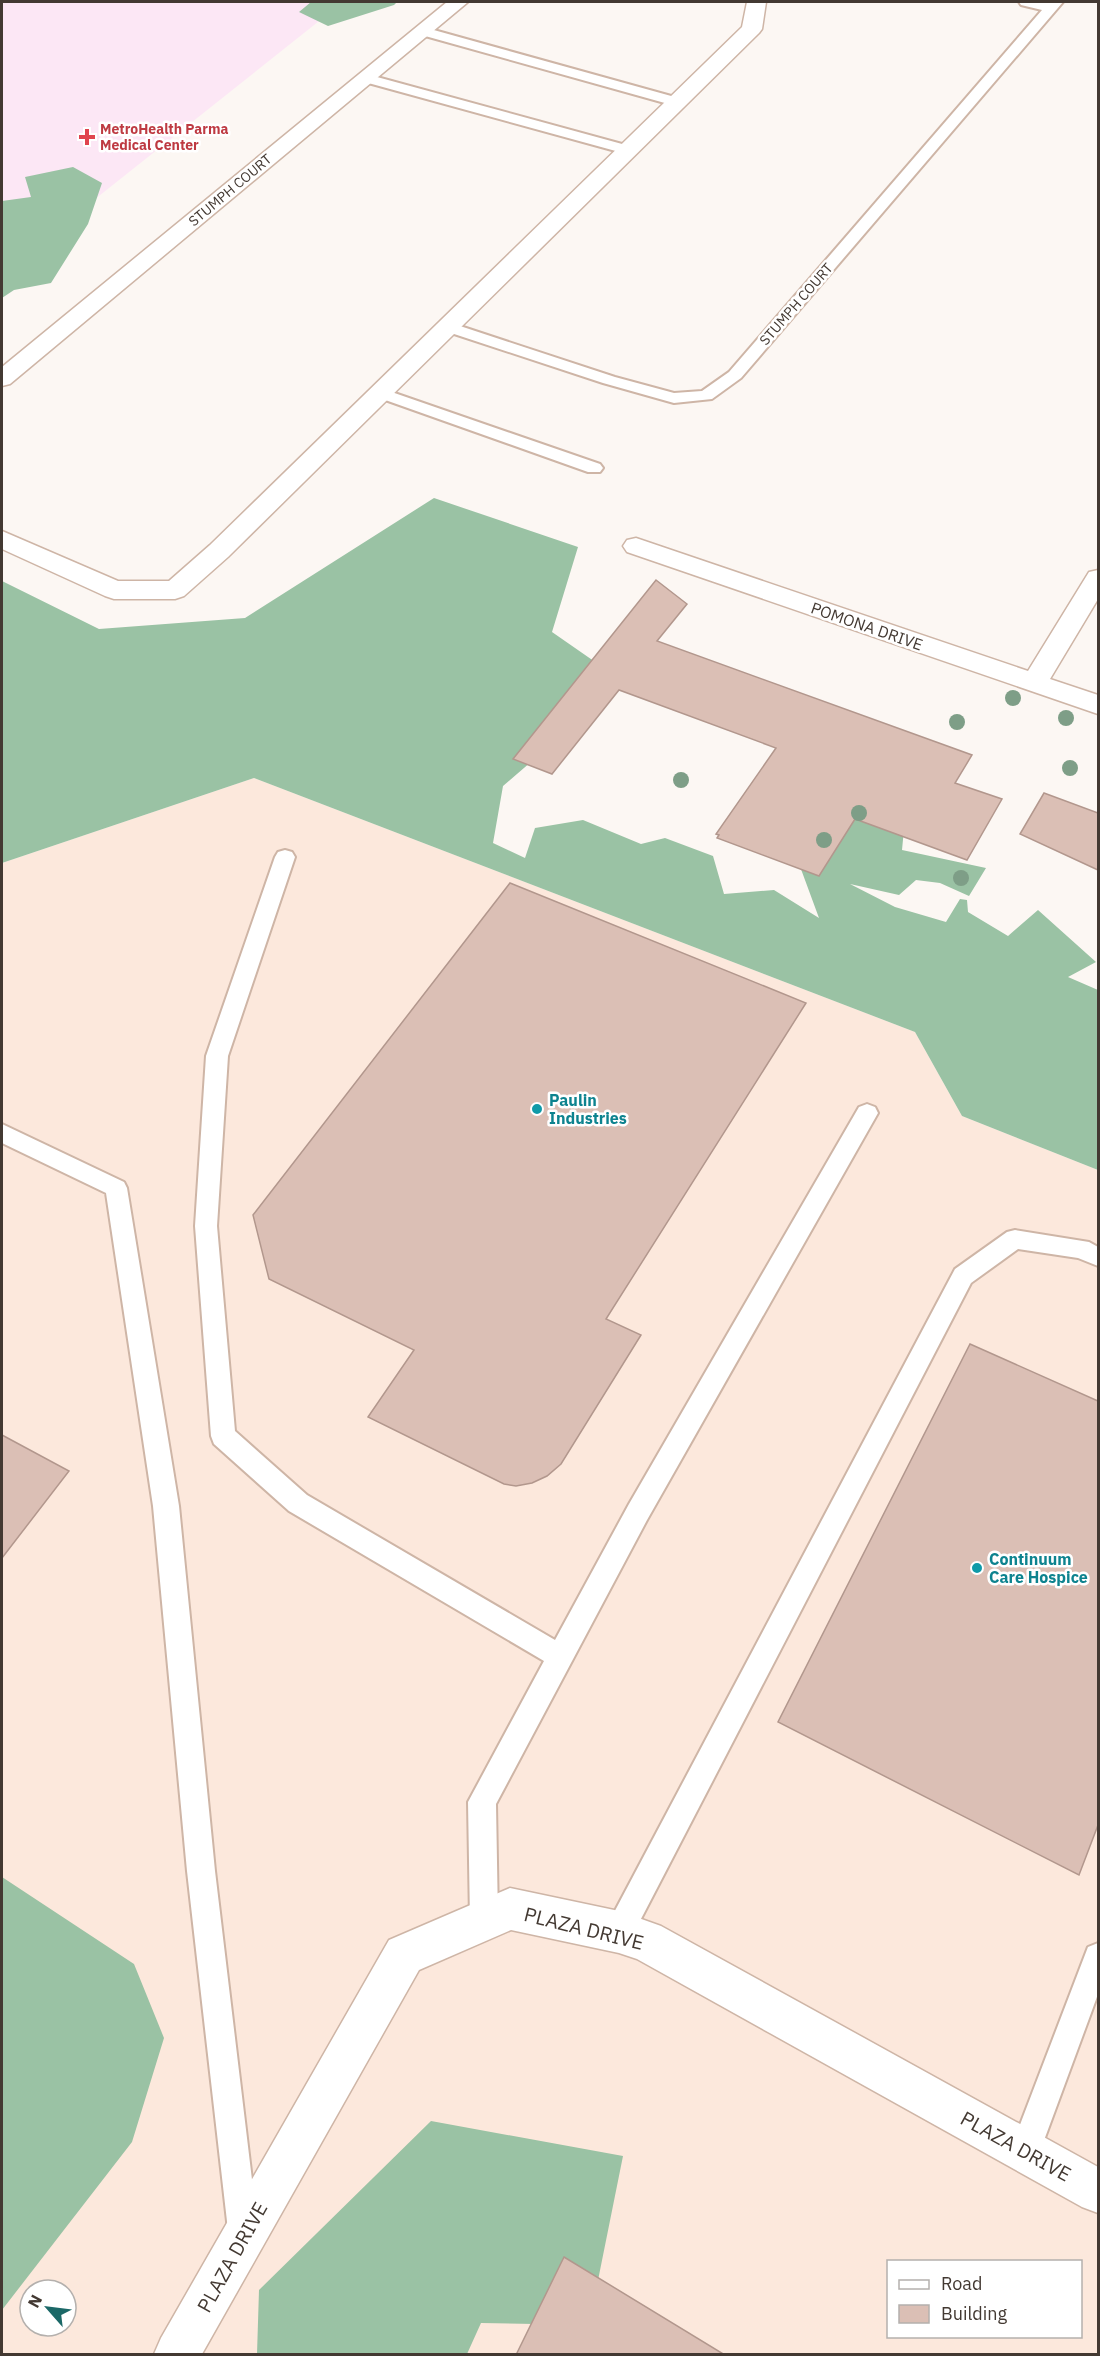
<svg xmlns="http://www.w3.org/2000/svg" width="1100" height="2356" font-family="'IBM Plex Sans',sans-serif">
<style>
.built{fill:#fce8dc;fill-rule:evenodd}
.medical{fill:#fce7f5}
.forest{fill:#9ac2a4}
.building{fill:#dbbfb5;stroke:#b2978d;stroke-width:1.5}
.lines{fill:none;stroke-linecap:round;stroke-linejoin:round}
.lane-casing{stroke:#ceb5a6;stroke-width:4}
.street-casing{stroke:#ceb5a6;stroke-width:3}
.lane{fill:#fff;fill-rule:evenodd}
.street{fill:#fff;fill-rule:evenodd}
.tree{fill:#7e9e87}
.health-dot{fill:#e0444e;stroke:#fff;stroke-width:2}
.culture-dot{fill:#0f9aa8;stroke:#fff;stroke-width:2}
.labels{text-anchor:middle;dominant-baseline:central;stroke-width:5;stroke-linejoin:round;paint-order:stroke}
.far-health-label{font-size:14px;font-weight:bold;fill:#be3a42;stroke:#fff;text-anchor:start}
.far-street-label{font-size:14px;fill:#433932;stroke:#fff}
.street-label{font-size:16px;fill:#433932;stroke:#fff}
.culture-label{font-size:16px;font-weight:bold;fill:#0d838f;stroke:#fff;text-anchor:start}
.near-street-label{font-size:20px;fill:#433932;stroke:#fff}
</style>
<rect width="100%" height="100%" fill="#fcf7f3"/>
<!-- built -->
<path class="built" d="M254,778L915,1032L962,1116L1098,1170V2354H2V863ZM888,2262H1080V2336H888ZM30,2290H66V2326H30Z"/>
<!-- medical -->
<path class="medical" d="M2,2H343L2,273Z"/>
<!-- forest -->
<path class="forest" d="M311,2H397L394,5L328,26L299,12Z
M73,167L102,183L88,224L51,283L14,290L2,298V201L31,197L25,177Z
M434,498L578,547L552,632L624,682L503,786L493,843L525,858L535,828L583,820L641,844L665,838L713,856L724,894L774,890L819,918L784,823L906,808L902,850L986,868L969,896L940,883L916,880L899,895L850,884L895,907L946,922L960,899L967,900L968,912L1008,936L1038,910L1096,962L1068,977L1098,990V1170L962,1116L915,1032L254,778L2,863V581L99,629L245,618Z
M2,1877L134,1964L164,2038L132,2142L2,2310Z
M431,2121L623,2156L589,2325L481,2323L467,2354H257L259,2290Z"/>
<!-- building -->
<path class="building" d="M656,580L687,604L657,641L972,755L955,783L1002,799L967,860L855,819L819,876L717,838L719,835L716,834L776,748L619,690L552,774L513,759Z
M1044,793L1098,813V870L1020,834Z
M510,883L806,1003L606,1319L641,1335L561,1464L547,1476L532,1483L516,1486L504,1484L368,1417L414,1350L269,1279L253,1215Z
M970,1344L1098,1401V1825L1079,1875L778,1722Z
M2,1435L69,1471L2,1558Z
M564,2257L725,2355H516Z"/>
<g class="lines">
<!-- lane casing -->
<g class="lane-casing">
<path id="lane" d="M1019,2H1063L741,378L712,399L674,403L603,383L442,330L440,327L442,324H454L615,377L674,393L702,391L729,372L1042,10L1021,5Z
M423,27L682,99L684,102L677,106L672,105L418,34L416,31Z
M366,74L633,147L635,150L633,153H623L361,81L359,78Z
M380,388L600,464L603,468L600,472H588L374,396L372,393L374,390Z
M285,850L292,852L295,857L228,1056L217,1226L235,1431L307,1495L555,1640L629,1504L859,1107L867,1104L875,1107L878,1113L647,1520L496,1804L498,1920L494,1930L484,1934L474,1930L470,1920L468,1802L544,1661L289,1511L214,1444L211,1436L195,1226L206,1056L275,857L278,852Z
M2,1124L124,1182L127,1188L179,1506L215,1871L258,2230L254,2241L243,2245L232,2241L228,2230L187,1871L153,1506L106,1193L2,1143Z
M1015,1230L1089,1242L1098,1247V1266L1078,1258L1018,1249L971,1283L629,1942L619,1946L609,1942L605,1932L609,1922L955,1269L1007,1232Z
M1098,1943V1994L1036,2162L1025,2166L1014,2162L1010,2151L1088,1947Z"/>
</g>
<!-- street casing -->
<g class="street-casing">
<path id="street" d="M447,2H468L10,384L2,386V367Z
M747,2H766L762,29L759,33L228,557L184,596L175,599H114L105,596L2,549V531L118,581H169L210,545L742,27Z
M636,538L1028,671L1089,572L1098,570V599L1050,679L1098,695V714L627,552L623,546L627,540Z
M510,1888L619,1911L661,1926L1098,2167V2213L1082,2207L637,1959L619,1953L511,1930L419,1970L202,2354H154L161,2338L389,1940Z"/>
</g>
<!-- lane -->
<use href="#lane" class="lane"/>
<!-- street -->
<use href="#street" class="street"/>
</g>
<!-- trees -->
<g class="tree">
<circle cx="1013" cy="698" r="8"/>
<circle cx="1066" cy="718" r="8"/>
<circle cx="957" cy="722" r="8"/>
<circle cx="1070" cy="768" r="8"/>
<circle cx="681" cy="780" r="8"/>
<circle cx="859" cy="813" r="8"/>
<circle cx="824" cy="840" r="8"/>
<circle cx="961" cy="878" r="8"/>
</g>
<!-- markers -->
<path class="health-dot" d="M84 128h6v6h6v6h-6v6h-6v-6h-6v-6h6z"/>
<g class="culture-dot">
<circle cx="537" cy="1109" r="6"/>
<circle cx="977" cy="1568" r="6"/>
</g>
<g class="labels">
<!-- far-health labels -->
<g class="far-health-label">
<text x="100" y="129">MetroHealth Parma<tspan x="100" dy="16">Medical Center</tspan></text>
</g>
<!-- far-street labels -->
<g class="far-street-label">
<text transform="translate(230 190) rotate(-40)">STUMPH COURT</text>
<text transform="translate(796 304) rotate(-49)">STUMPH COURT</text>
</g>
<!-- street labels -->
<g class="street-label">
<text transform="translate(867 626) rotate(19)">POMONA DRIVE</text>
</g>
<!-- culture labels -->
<g class="culture-label">
<text x="549" y="1100">Paulin<tspan x="549" dy="18">Industries</tspan></text>
<text x="989" y="1559">Continuum<tspan x="989" dy="18">Care Hospice</tspan></text>
</g>
<!-- near-street labels -->
<g class="near-street-label">
<text transform="translate(584 1928) rotate(14)">PLAZA DRIVE</text>
<text transform="translate(1016 2146) rotate(29)">PLAZA DRIVE</text>
<text transform="translate(232 2257) rotate(-61)">PLAZA DRIVE</text>
</g>
</g>
<!-- border -->
<rect width="1100" height="2356" fill="none" stroke="#433932" stroke-width="6"/>
<!-- legend -->
<rect x="887" y="2260" width="195" height="78" fill="#ffffff" stroke="#b4b0ad" stroke-width="1.5"/>
<rect x="899" y="2280" width="30" height="9" fill="#ffffff" stroke="#b4b0ad" stroke-width="1.5"/>
<text x="941" y="2290" font-size="18" fill="#433932">Road</text>
<rect x="899" y="2305" width="30" height="18" fill="#dbbfb5" stroke="#b4b0ad" stroke-width="1.5"/>
<text x="941" y="2320" font-size="18" fill="#433932">Building</text>
<!-- north arrow -->
<g transform="translate(48 2308) rotate(298)"><circle r="28" fill="#ffffff" stroke="#b4b0ad" stroke-width="1.5"/>
<path d="M0-4.5L10 22L0 15L-10 22Z" fill="#1b6867"/>
<text y="-9" font-size="16" font-weight="bold" text-anchor="middle" fill="#433932">N</text>
</g>
</svg>
